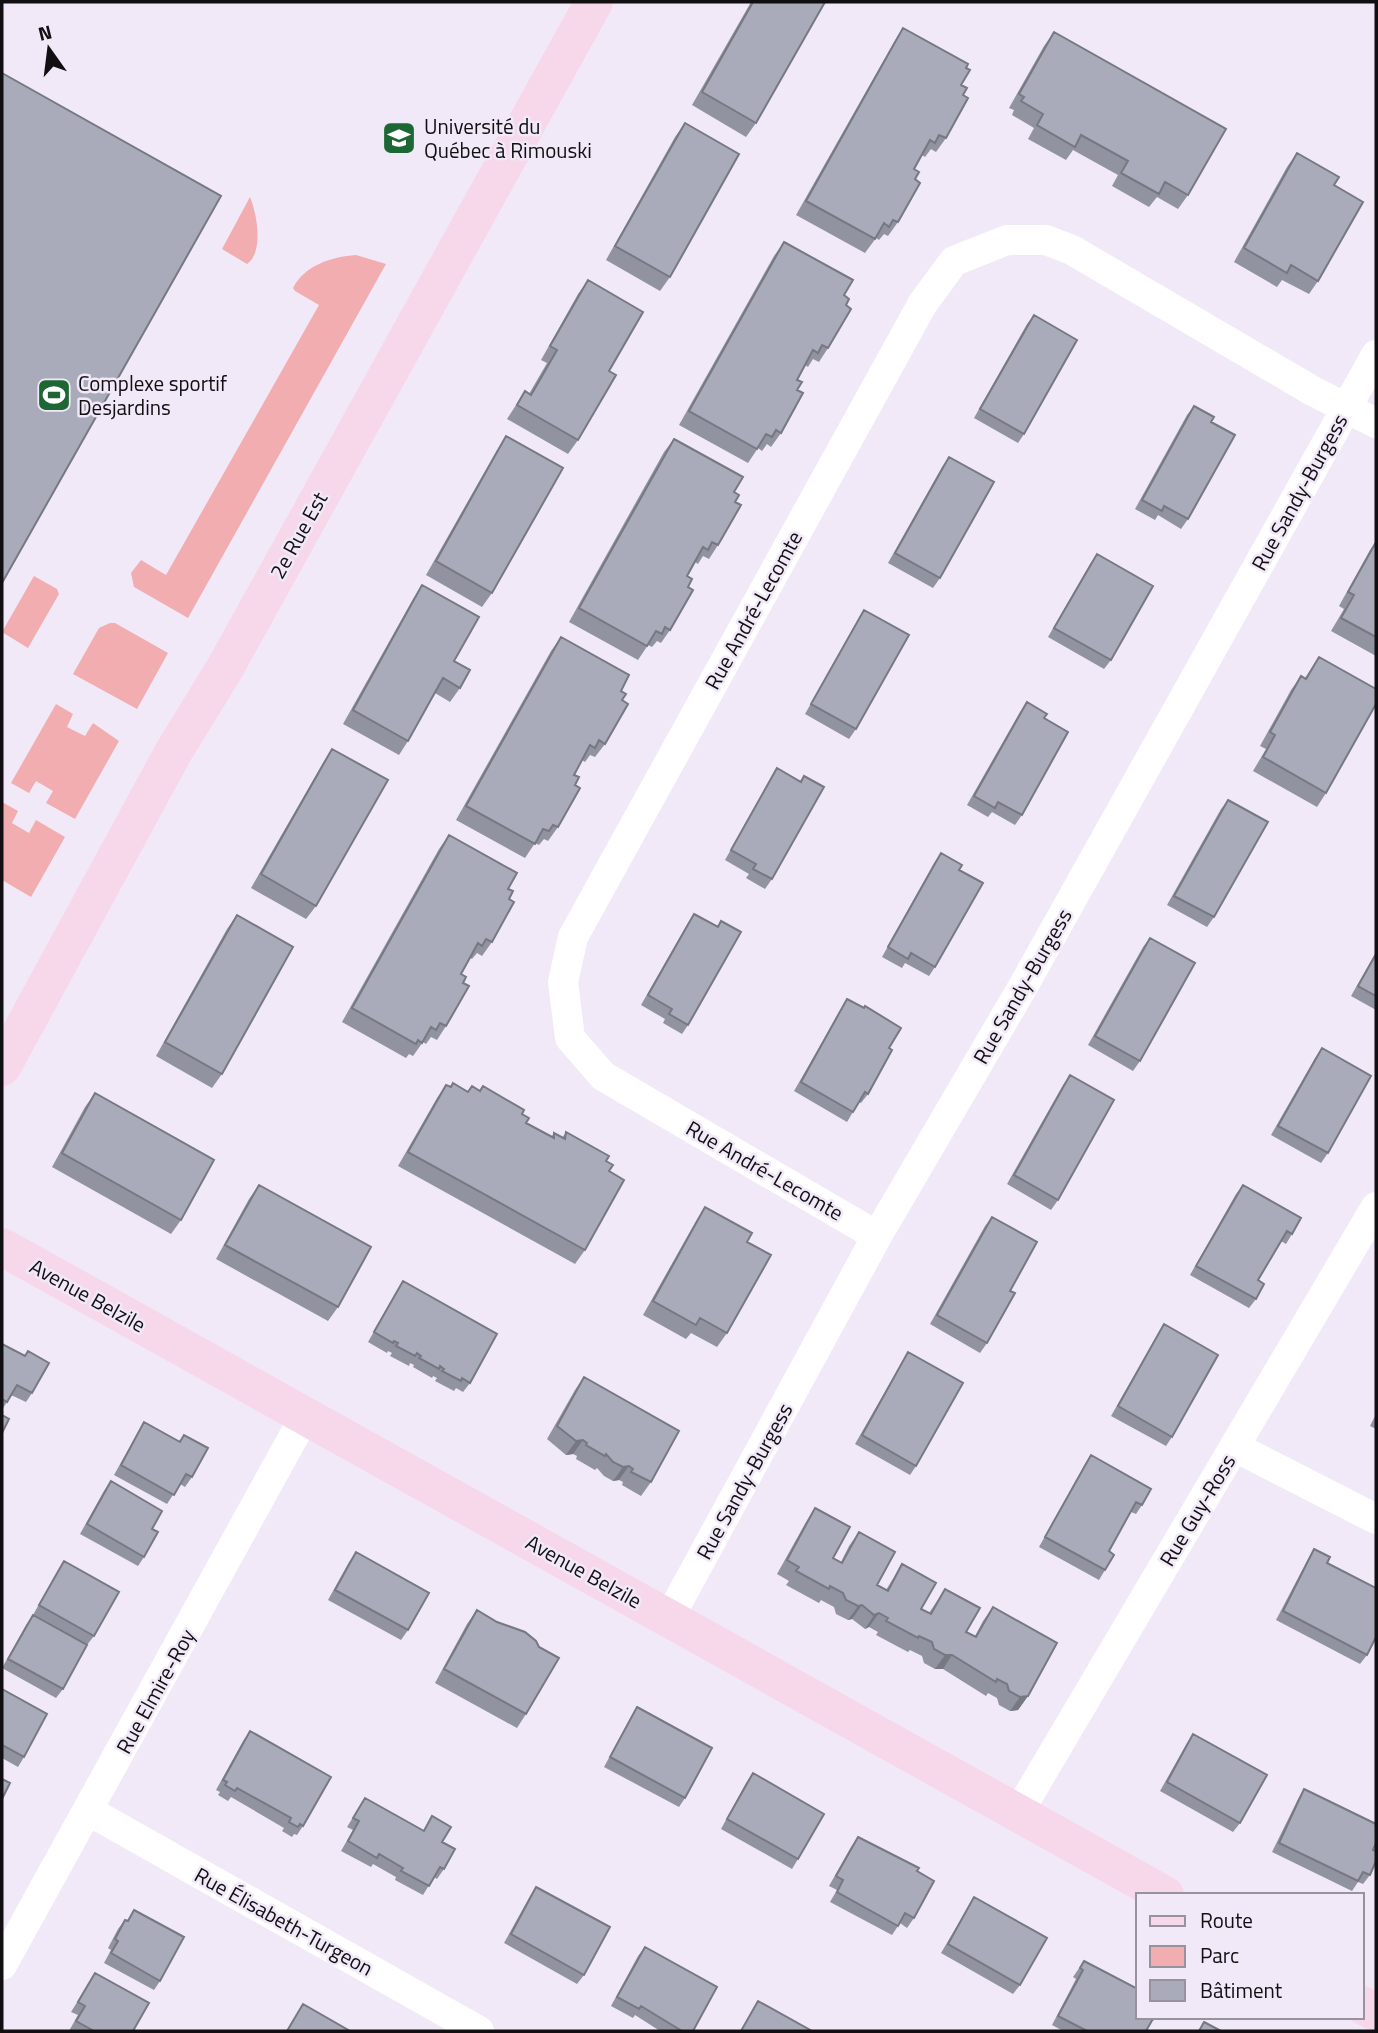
<svg xmlns="http://www.w3.org/2000/svg" width="1378" height="2033" font-family="'Titillium Web',sans-serif">
<style>
.green{fill:#f1adb0}
.lines{fill:none;stroke-linecap:round;stroke-linejoin:round}
.street{stroke:#fff;stroke-width:30}
.secondary{stroke:#f7d7ea;stroke-width:38}
.wall{fill:#9193a0}
.shaded-wall{fill:#767882}
.building{fill:#a9abba;stroke:#767882;stroke-width:2}
.labels{text-anchor:middle;dominant-baseline:central;stroke-width:5;stroke-linejoin:round;paint-order:stroke}
.poi-label{font-size:21px;fill:#120f13;stroke:#f1e9f7;text-anchor:start}
.street-label{font-size:21px;fill:#120f13;stroke:#f1e9f7}
</style>
<rect width="100%" height="100%" fill="#f1e9f7"/>
<!-- green -->
<path class="green" d="M250,197C257,214 264,252 247,264L222,249Z
M356,255L386,264L188,618L134,587L131,573L141,560L166,575L319,305L295,291L293,288C305,265 331,257 356,255Z
M34,576L57,589L59,594L28,648L2,632Z
M110,623H115L168,653L137,709L73,674L99,628Z
M56,704L73,714L67,727L85,736L93,723L119,741L75,819L46,803L53,791L36,781L29,793L11,783Z
M2,802L18,811L12,823L29,833L36,820L65,837L31,897L2,880Z"/>
<g class="lines">
<!-- street -->
<path class="street" d="M877,1236L603,1076L570,1038L563,982L573,937L923,303L954,261L1007,240H1046L1072,250L1311,390L1376,423
M1235,1447L1376,1519
M669,1618L877,1236L1025,983L1376,355
M89,1811L479,2031
M1018,1813L1376,1207
M2,1965L305,1416"/>
<!-- secondary -->
<path class="secondary" d="M2,1067L174,751L225,668L594,2
M2,1247L1165,1895
M1362,2005L1376,2012"/>
</g>
<!-- wall -->
<path class="wall" d="M751,2H825L756,123L746,137L692,105Z
M903,28L966,68L961,85L963,95L946,138L936,152L931,149L925,157L922,155L914,169L915,179L898,222L888,236L884,234L879,240L876,238L865,253L796,215L894,42Z
M1054,32L1188,195L1178,209L1157,197L1149,207L1112,186L1118,175L1073,150L1066,160L1028,139L1034,128L1012,115L1014,110L1009,108L1044,46Z
M685,123L670,277L660,291L606,260L675,137Z
M1297,153L1334,185L1318,281L1309,294L1282,280L1277,287L1234,262L1287,167Z
M784,242L844,295L846,305L828,348L819,362L813,359L808,367L805,365L797,380V390L781,433L771,447L767,444L762,451L758,448L748,463L679,425L774,256Z
M588,280L609,371L578,440L568,454L507,419L525,391L529,394L547,363L541,360L578,294Z
M1034,315L1024,434L1018,443L974,418L1027,324Z
M1194,406L1188,519L1181,529L1158,515L1155,520L1135,509L1187,415Z
M506,436L492,593L482,607L426,575L497,450Z
M674,439L734,492L735,502L718,545L709,559L703,556L698,564L695,562L687,576L670,630L661,643L657,641L652,647L648,645L638,660L569,622L664,452Z
M949,457L940,578L933,588L888,563L942,467Z
M1376,541V656L1331,631L1344,609L1339,606L1370,550Z
M1097,554L1111,660L1104,669L1048,637L1090,564Z
M422,585L460,688L450,702L435,693L408,741L399,755L343,724L413,599Z
M864,610L856,729L849,739L805,714L858,620Z
M561,637L621,691L622,700L605,744L595,757L590,755L585,762L582,760L574,775L575,785L558,827L548,841L544,839L539,845L535,843L525,858L456,820L551,651Z
M1319,657L1326,793L1317,807L1253,771L1266,749L1260,746L1291,690L1301,676L1305,678Z
M1027,702L1022,815L1015,825L992,812L988,817L967,805L1020,712Z
M332,749L316,906L306,919L251,888L323,763Z
M777,768L800,781L804,776L772,879L765,889L746,878L749,874L725,860L771,778Z
M1228,800L1214,917L1207,927L1167,905L1221,809Z
M449,835L508,889L509,899L492,942L482,956L477,953L472,959L470,958L461,974L463,983L446,1026L437,1040L431,1037L426,1044L423,1042L413,1056L409,1054L406,1058L342,1022L439,849Z
M941,853L935,967L929,976L905,963L902,968L882,957L934,863Z
M694,914L717,927L721,921L688,1025L682,1034L663,1023L665,1019L641,1005L688,923Z
M237,915L222,1074L212,1088L156,1056L227,929Z
M1150,938L1140,1061L1133,1071L1088,1045L1143,947Z
M1376,952V1010L1351,996Z
M847,999L889,1048L868,1094L861,1103L859,1102L847,1122L794,1091L841,1009Z
M1322,1048L1328,1153L1321,1163L1271,1135L1315,1058Z
M1070,1075L1058,1200L1051,1210L1007,1184L1063,1085Z
M446,1085L450,1087L468,1092L472,1086L522,1114L526,1123L551,1137L554,1133L562,1138L566,1132L606,1161L609,1171L585,1250L575,1264L398,1166L437,1098Z
M95,1093L181,1220L171,1234L52,1167L85,1107Z
M259,1185L338,1307L328,1321L216,1259L249,1199Z
M1243,1185L1292,1234L1286,1244L1281,1241L1258,1280L1256,1299L1249,1308L1190,1275L1236,1194Z
M705,1207L747,1242L727,1333L717,1347L691,1333L686,1339L643,1315L696,1221Z
M992,1217L1010,1291L987,1343L980,1353L930,1324L985,1226Z
M403,1281L470,1383L463,1392L456,1388L454,1391L435,1381L437,1378L433,1376L432,1378L413,1367L414,1365L410,1363L409,1366L390,1356L392,1353L388,1351L387,1353L368,1342L397,1291Z
M1164,1324L1172,1437L1166,1446L1111,1416L1158,1334Z
M2,1344L32,1393L26,1402L11,1395L2,1410Z
M908,1352L916,1466L910,1475L855,1444L902,1362Z
M584,1377L651,1482L641,1496L622,1485L623,1482L619,1480L613,1481L604,1476L597,1468L595,1470L576,1459L577,1456L573,1454L566,1455L547,1439L575,1390Z
M1376,1414V1429L1370,1426Z
M144,1422L179,1441L184,1435L192,1477L185,1487L180,1484L167,1504L114,1475L138,1432Z
M1091,1455L1142,1505L1136,1514L1131,1512L1109,1551L1105,1570L1099,1580L1039,1547L1085,1464Z
M111,1481L152,1529L144,1557L138,1566L80,1534L104,1491Z
M815,1508L833,1558L841,1562L849,1546L859,1532L877,1585L886,1590L902,1564L921,1609L929,1613L945,1589L966,1632L975,1636L983,1621L993,1607L1028,1696L1018,1710L1010,1711L999,1705L997,1698L988,1693L986,1696L943,1669H935L924,1663L922,1656L910,1650L908,1652L876,1635L878,1632L869,1627L865,1629L852,1619L848,1620L836,1614L834,1607L821,1600L819,1603L786,1585L789,1581L777,1574L806,1522Z
M1314,1549L1367,1655L1360,1664L1276,1620L1308,1559Z
M356,1552L408,1630L401,1640L328,1600L349,1562Z
M64,1561L94,1636L87,1645L33,1615L58,1570Z
M477,1610L497,1622L526,1714L517,1728L435,1683L467,1624Z
M33,1615L63,1689L56,1698L2,1668L26,1625Z
M2,1689L24,1757L18,1767L2,1758Z
M637,1707L685,1798L679,1807L604,1767L631,1717Z
M250,1731L303,1826L297,1835L294,1834L292,1837L282,1831L284,1828L231,1797L228,1801L218,1795L220,1792L216,1790L243,1741Z
M1193,1734L1240,1823L1233,1832L1160,1791L1187,1743Z
M753,1773L798,1859L792,1869L721,1829L746,1783Z
M1304,1789L1373,1850L1370,1875L1363,1884L1358,1882L1352,1891L1272,1852L1298,1799Z
M365,1798L423,1831L432,1816L442,1842L444,1869L437,1879L434,1877L423,1895L395,1880L396,1877L373,1864L371,1867L341,1851L353,1830L347,1827Z
M858,1837L917,1871L914,1918L907,1928L900,1923L892,1935L830,1902L837,1890L829,1886L851,1847Z
M536,1887L584,1975L577,1984L504,1943L530,1896Z
M974,1897L1020,1985L1013,1994L941,1953L968,1907Z
M134,1910L160,1981L154,1990L104,1963L111,1950L108,1948L118,1929L125,1920L127,1921Z
M645,1947L693,2031H660L635,2015L633,2018L611,2006L638,1956Z
M1084,1961L1138,2017H1156L1153,2021L1152,2020L1146,2031H1063L1052,2025L1076,1979L1073,1977Z
M95,1973L133,2031H69L78,2015L71,2012Z"/>
<!-- shaded-wall -->
<path class="shaded-wall" d="M583,1440L573,1454L566,1455L576,1441Z
M629,1466L619,1480L613,1481L623,1467Z
M862,1605L852,1619L848,1620L858,1606Z
M879,1613L869,1627L865,1629L874,1615Z
M945,1655H952L943,1669H935Z
M1028,1696L1018,1710L1010,1711L1020,1697Z"/>
<!-- building -->
<path class="building" d="M753,2H825L756,123L702,92Z
M903,28L968,64L966,68L970,70L961,85L967,88L963,95L968,98L946,138L939,135L935,143L930,140L914,169L919,172L915,179L920,183L898,222L893,220L889,227L884,223L875,239L806,201Z
M1054,32L1226,129L1188,195L1165,182L1159,194L1121,173L1128,161L1081,135L1075,147L1037,125L1043,114L1021,101L1024,97L1019,94Z
M2,73L221,196L2,583Z
M685,123L739,154L670,277L615,246Z
M1297,153L1339,177L1334,185L1363,202L1318,281L1291,265L1287,273L1244,248Z
M784,242L853,280L844,295L849,299L846,305L851,309L828,348L822,345L818,353L813,350L797,380L802,382L797,390L803,393L781,433L776,430L772,437L766,434L757,449L689,411Z
M588,280L643,312L609,371L616,375L578,440L517,405L525,391L531,395L557,350L550,346Z
M1034,315L1077,340L1024,434L980,409Z
M1194,406L1214,417L1211,422L1235,435L1188,519L1164,506L1162,511L1142,500Z
M506,436L563,468L492,593L436,561Z
M674,439L743,477L734,492L739,495L735,502L741,505L718,545L712,542L708,550L703,547L687,576L692,579L688,587L693,590L670,630L665,627L662,634L656,631L647,646L579,608Z
M949,457L994,482L940,578L895,553Z
M1376,542V637L1341,618L1354,595L1348,592Z
M1097,554L1153,586L1111,660L1054,628Z
M422,585L479,617L454,661L470,670L460,688L443,678L408,741L353,710Z
M864,610L909,635L856,729L811,704Z
M561,637L629,675L621,691L626,694L622,700L628,704L605,744L599,740L595,748L590,745L574,775L579,777L575,785L580,788L558,827L553,825L549,831L543,829L535,844L466,806Z
M1319,657L1376,689V704L1326,793L1263,757L1275,735L1270,732L1301,676L1306,679Z
M1027,702L1047,714L1044,718L1068,732L1022,815L998,802L995,808L974,796Z
M332,749L388,780L316,906L261,874Z
M777,768L801,782L804,776L824,787L772,879L753,869L756,864L731,850Z
M1228,800L1268,822L1214,917L1174,896Z
M449,835L517,873L508,889L513,891L509,899L514,902L492,942L486,939L482,946L478,943L461,974L466,977L463,983L469,986L446,1026L440,1023L436,1030L431,1027L422,1043L418,1040L416,1044L352,1008Z
M941,853L962,865L959,870L983,883L935,967L911,953L908,959L888,947Z
M694,914L718,927L721,921L741,932L688,1025L669,1014L672,1009L648,995Z
M237,915L293,947L222,1074L165,1042Z
M1150,938L1195,963L1140,1061L1095,1036Z
M1376,954V996L1358,986Z
M847,999L864,1008L865,1006L901,1028L889,1048L892,1050L868,1094L865,1092L853,1112L801,1082Z
M1322,1048L1371,1076L1328,1153L1278,1126Z
M1070,1075L1114,1100L1058,1200L1014,1175Z
M453,1083L468,1092L472,1086L480,1091L483,1086L524,1110L522,1114L529,1118L526,1123L554,1138V1133L565,1139L566,1132L609,1156L606,1161L613,1165L609,1171L624,1180L585,1250L408,1152L446,1085L451,1087Z
M95,1093L214,1160L181,1220L62,1153Z
M259,1185L371,1247L338,1307L225,1245Z
M1243,1185L1301,1218L1292,1234L1287,1231L1258,1280L1264,1284L1256,1299L1196,1266Z
M705,1207L752,1233L747,1242L771,1255L727,1333L700,1318L696,1325L653,1301Z
M992,1217L1037,1242L1010,1291L1015,1293L987,1343L937,1315Z
M403,1281L497,1334L470,1383L462,1378L461,1381L442,1371L444,1369L440,1366L439,1369L419,1358L421,1356L417,1353L415,1356L396,1346L398,1343L394,1341L393,1343L374,1332Z
M1164,1324L1218,1355L1172,1437L1118,1406Z
M2,1344L25,1356L28,1351L49,1363L32,1393L17,1385L7,1402L2,1399Z
M908,1352L963,1383L916,1466L862,1435Z
M584,1377L679,1431L651,1482L631,1472L633,1469L629,1466L623,1467L613,1462L606,1454L605,1456L586,1445L587,1443L583,1440L576,1441L557,1426Z
M2,1415L9,1419L2,1433Z
M144,1422L180,1442L184,1435L208,1448L192,1477L186,1474L174,1495L121,1465Z
M1091,1455L1151,1489L1142,1505L1136,1502L1109,1551L1114,1555L1105,1570L1045,1537Z
M111,1481L162,1511L152,1529L158,1532L144,1557L87,1524Z
M815,1508L850,1527L833,1558L842,1563L859,1532L895,1552L877,1585L888,1591L902,1564L936,1583L921,1609L931,1614L945,1589L980,1608L966,1632L976,1637L993,1607L1057,1643L1028,1696L1020,1697L1009,1691L1007,1684L997,1679L996,1682L952,1655H945L934,1649L932,1642L919,1636L918,1638L886,1621L888,1618L879,1613L874,1615L862,1605L858,1606L846,1600L843,1593L830,1586L829,1589L796,1571L799,1567L787,1560Z
M1314,1549L1330,1557L1327,1563L1376,1588V1637L1367,1655L1283,1611Z
M356,1552L429,1593L408,1630L335,1590Z
M64,1561L119,1592L94,1636L39,1605Z
M477,1610L497,1622L525,1632L536,1641L539,1647L559,1658L526,1714L444,1669Z
M33,1615L87,1645L63,1689L8,1659Z
M2,1689L47,1714L24,1757L2,1745Z
M637,1707L712,1748L685,1798L610,1757Z
M250,1731L331,1777L303,1826L300,1824L298,1827L289,1822L291,1818L237,1788L235,1791L225,1785L227,1782L223,1780Z
M1193,1734L1267,1775L1240,1823L1167,1782Z
M753,1773L824,1814L798,1859L727,1819Z
M2,1779L10,1783L2,1799Z
M1304,1789L1376,1824V1843L1373,1850L1376,1851V1861L1370,1875L1363,1872L1358,1881L1279,1843Z
M365,1798L424,1831L432,1816L451,1827L442,1842L455,1849L444,1869L440,1867L429,1886L401,1871L403,1868L379,1854L377,1858L348,1841L359,1821L353,1818Z
M858,1837L919,1868L917,1871L934,1881L914,1918L905,1913L898,1926L837,1892L843,1880L836,1876Z
M536,1887L610,1927L584,1975L511,1934Z
M974,1897L1047,1938L1020,1985L948,1944Z
M134,1910L184,1937L160,1981L111,1953L118,1941L115,1939L125,1920L128,1921Z
M645,1947L717,1987L693,2031H682L641,2006L639,2009L617,1997Z
M1084,1961L1138,1989V2017H1154L1146,2031H1087L1058,2016L1083,1970L1080,1968Z
M95,1973L149,2003L133,2031H94L76,2021L85,2006L78,2002Z
M758,2001L812,2031H741Z
M303,2004L350,2031H287Z
M1204,2022L1221,2031H1199Z"/>
<!-- icons -->
<defs>
<g id="university-square" transform="scale(1.75)"><rect x="-9" y="-9" width="18" height="18" rx="4" fill="#1c6734" stroke="#f1e9f7"/><path d="M0-5L7-2L0 1L-7-2ZM-4 1L0 2.5L4 1V4Q0 6-4 4Z" fill="#fff"/></g>
<g id="stadium-square" transform="scale(1.75)"><rect x="-9" y="-9" width="18" height="18" rx="4" fill="#1c6734" stroke="#f1e9f7"/><path d="M0-5a6.5 5 0 1 0 0 10a6.5 5 0 1 0 0-10ZM-3.5-1.8h7v3.6h-7Z" fill="#fff"/></g>
</defs>
<g fill-rule="evenodd">
<use href="#university-square" x="399" y="138"/>
<use href="#stadium-square" x="54" y="395"/>
</g>
<g class="labels">
<!-- poi labels -->
<g class="poi-label">
<text x="424" y="126">Université du<tspan x="424" dy="24">Québec à Rimouski</tspan></text>
<text x="78" y="383">Complexe sportif<tspan x="78" dy="24">Desjardins</tspan></text>
</g>
<!-- street labels -->
<g class="street-label">
<text transform="translate(1299 492) rotate(-61)">Rue Sandy-Burgess</text>
<text transform="translate(298 535) rotate(-61)">2e Rue Est</text>
<text transform="translate(753 610) rotate(-61)">Rue André-Lecomte</text>
<text transform="translate(1022 986) rotate(-60)">Rue Sandy-Burgess</text>
<text transform="translate(765 1170) rotate(30)">Rue André-Lecomte</text>
<text transform="translate(88 1295) rotate(29)">Avenue Belzile</text>
<text transform="translate(744 1481) rotate(-61)">Rue Sandy-Burgess</text>
<text transform="translate(1197 1510) rotate(-59)">Rue Guy-Ross</text>
<text transform="translate(584 1571) rotate(29)">Avenue Belzile</text>
<text transform="translate(155 1691) rotate(-61)">Rue Elmire-Roy</text>
<text transform="translate(284 1921) rotate(29)">Rue Élisabeth-Turgeon</text>
</g>
</g>
<!-- border -->
<rect width="1378" height="2033" fill="none" stroke="#120f13" stroke-width="7"/>
<!-- legend -->
<rect x="1136" y="1893" width="228" height="126" fill="#f1e9f7" stroke="#98929c" stroke-width="2"/>
<rect x="1150" y="1916" width="35" height="10" fill="#f7d7ea" stroke="#98929c" stroke-width="2"/>
<text x="1200" y="1928" font-size="21" fill="#120f13">Route</text>
<rect x="1150" y="1946" width="35" height="21" fill="#f1adb0" stroke="#98929c" stroke-width="2"/>
<text x="1200" y="1963" font-size="21" fill="#120f13">Parc</text>
<rect x="1150" y="1980" width="35" height="21" fill="#a9abba" stroke="#98929c" stroke-width="2"/>
<text x="1200" y="1998" font-size="21" fill="#120f13">Bâtiment</text>
<!-- north arrow -->
<g transform="translate(49 49) rotate(346)" stroke="#f1e9f7" stroke-width="5" paint-order="stroke">
<path d="M0-5L12 26L0 18L-12 26Z" fill="#120f13"/>
<text y="-10" font-size="19" font-weight="bold" text-anchor="middle" fill="#120f13">N</text>
</g>
</svg>
